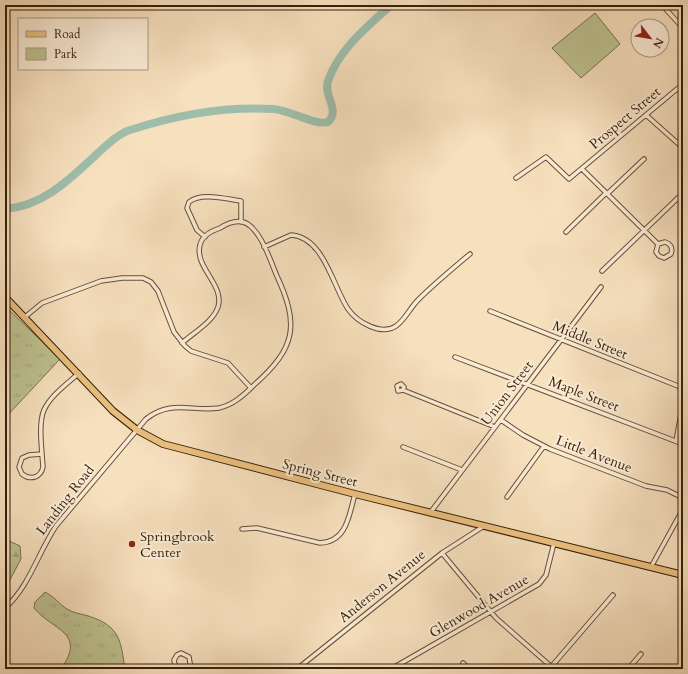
<svg xmlns="http://www.w3.org/2000/svg" width="688" height="674" font-family="Cardo,serif">
<style>
.grass{fill:url(#grass-tufts);stroke:#7a704e}
.forest{fill:url(#forest-firs);stroke:#7a704e}
.park{fill:#bec290;stroke:#7a704e}
.lines{fill:none;stroke-linecap:round;stroke-linejoin:round}
.river{stroke:#9ebeab;stroke-width:8}
.street-casing{stroke:#664f38;stroke-width:5.5}
.primary-casing{stroke:#351f0b;stroke-width:8}
.street{stroke:#faebd5;stroke-width:3.5}
.primary{stroke:#ecc07f;stroke-width:6}
.poi-dot{fill:#8f2418;stroke:#faebd5;stroke-width:1.5}
.labels{text-anchor:middle;dominant-baseline:central;stroke-width:4;stroke-linejoin:round;paint-order:stroke}
.street-label{font-size:14px;fill:#351f0b;stroke:#faebd5}
.poi-label{font-size:14px;fill:#351f0b;stroke:#faebd5;text-anchor:start}
</style>
<defs>
<pattern id="grass-tufts" width="24" height="20" patternUnits="userSpaceOnUse"><rect width="24" height="20" fill="#bec290"/><path d="M3 7l-1-3M5 7V3M7 7l1-3M15 17l-1-3M17 17v-4M19 17l1-3" fill="none" stroke="#a4a67b"/></pattern>
<pattern id="forest-firs" width="22" height="20" patternUnits="userSpaceOnUse"><rect width="22" height="20" fill="#bec290"/><path d="M5 1l3.5 6h-7zM16 11l3.5 6h-7z" fill="#a4a67b"/></pattern>
</defs>
<rect width="100%" height="100%" fill="#f7e0be"/>
<filter id="stains"><feTurbulence type="fractalNoise" baseFrequency=".005" numOctaves="4"/><feColorMatrix values="0 0 0 0 .2 0 0 0 0 .09 0 0 0 0 .02 0 0 0 .5 -.17"/></filter>
<radialGradient id="worn" r=".72"><stop offset=".6" stop-color="#630" stop-opacity="0"/><stop offset="1" stop-color="#630" stop-opacity=".3"/></radialGradient>
<!-- grass -->
<path class="grass" d="M5,306L60,359L5,418Z
M45,592C55,597 59,604 67,609C75,614 85,614 94,618C121,628 121,644 125,669H61C87,632 53,631 34,608L35,602Z"/>
<!-- forest -->
<path class="forest" d="M5,539L20,546L21,559L5,589Z"/>
<!-- park -->
<path class="park" d="M595,13L620,44L581,78L552,48Z"/>
<g class="lines">
<!-- river -->
<path class="river" d="M5,209C44,206 71,178 98,153C108,144 118,134 130,130C176,115 224,106 273,109C291,110 314,126 328,122C341,110 323,96 328,81C339,49 367,27 391,5"/>
<!-- street casing -->
<g class="street-casing">
<path id="street" d="M662,5L683,28
M646,115L683,148
M582,169L658,244L656,252L659,256L664,258L671,254C673,248 671,244 665,242L658,244
M516,178L546,157L569,179L683,84
M607,194L644,159
M566,232L606,193
M205,237L197,230L187,208L189,202C201,192 226,199 241,201V222
M264,247L291,235C324,237 333,287 348,309C357,322 381,336 396,326C405,320 410,308 418,300C434,284 452,269 470,254
M602,271L683,193
M490,311L683,388
M25,317L42,303L101,281L122,278H143L151,282L158,291L174,332L185,346L191,351L228,363L251,388
M455,357L683,444
M403,390L398,391L397,386L401,384L404,387L403,390L495,427
M501,420L523,435L550,449L646,486L667,490L683,498
M676,441L683,403
M403,447L462,470
M42,454L29,455L22,458L19,467L22,474C31,481 41,477 43,467C42,451 38,423 44,410C51,395 67,384 79,373
M507,497L544,446
M430,513L601,287
M242,529L257,528L320,543C347,542 349,515 355,494
M442,553L496,618L554,669
M651,567L683,509
M5,608C29,587 38,553 56,526L146,419C171,399 192,412 219,408C233,405 244,395 254,385C296,348 300,325 276,274C270,259 259,226 243,222C235,220 226,224 220,228C211,231 202,236 200,245C194,267 225,285 218,307C213,322 193,333 182,343
M463,663L469,669
M551,667L613,595
M179,669L175,665L174,660L177,655L181,653L189,657L191,669
M297,669L442,553L484,526
M391,669L539,584L546,575L554,543
M628,669L641,654"/>
</g>
<!-- primary casing -->
<g class="primary-casing">
<path id="primary" d="M5,297L113,411L137,430L163,444L355,494L683,575"/>
</g>
<!-- street -->
<use href="#street" class="street"/>
<!-- primary -->
<use href="#primary" class="primary"/>
</g>
<!-- markers -->
<circle class="poi-dot" cx="132" cy="544" r="4"/>
<g class="labels">
<!-- street labels -->
<g class="street-label">
<text transform="translate(625 118) rotate(-40)">Prospect Street</text>
<text transform="translate(590 340) rotate(22)">Middle Street</text>
<text transform="translate(507 393) rotate(-53)">Union Street</text>
<text transform="translate(584 394) rotate(21)">Maple Street</text>
<text transform="translate(594 454) rotate(21)">Little Avenue</text>
<text transform="translate(320 473) rotate(14)">Spring Street</text>
<text transform="translate(65 500) rotate(-52)">Landing Road</text>
<text transform="translate(382 586) rotate(-39)">Anderson Avenue</text>
<text transform="translate(479 606) rotate(-30)">Glenwood Avenue</text>
</g>
<!-- poi labels -->
<g class="poi-label">
<text x="140" y="536">Springbrook<tspan x="140" dy="16">Center</tspan></text>
</g>
</g>
<!-- margin -->
<rect width="688" height="674" fill="none" stroke="#f7e0be" stroke-width="20"/>
<rect x="6" y="6" width="676" height="662" fill="none" stroke="#351f0b" stroke-width="2"/>
<rect x="10" y="10" width="668" height="654" fill="none" stroke="#351f0b"/>
<!-- legend -->
<rect x="18" y="18" width="130" height="52" fill="#faebd5" stroke="#ab9984"/>
<rect x="26" y="31" width="20" height="6" fill="#ecc07f" stroke="#ab9984"/>
<text x="54" y="38" font-size="12" fill="#351f0b">Road</text>
<rect x="26" y="48" width="20" height="12" fill="#bec290" stroke="#ab9984"/>
<text x="54" y="58" font-size="12" fill="#351f0b">Park</text>
<!-- north arrow -->
<g transform="translate(650 38) rotate(121)"><circle r="19" fill="#faebd5" stroke="#ab9984"/>
<path d="M0-3L7 15L0 10L-7 15Z" fill="#8f2418"/>
<text y="-6" font-size="11" font-weight="bold" text-anchor="middle" fill="#351f0b">N</text>
</g>
<rect width="100%" height="100%" filter="url(#stains)"/>
<rect width="100%" height="100%" fill="url(#worn)"/>
</svg>
